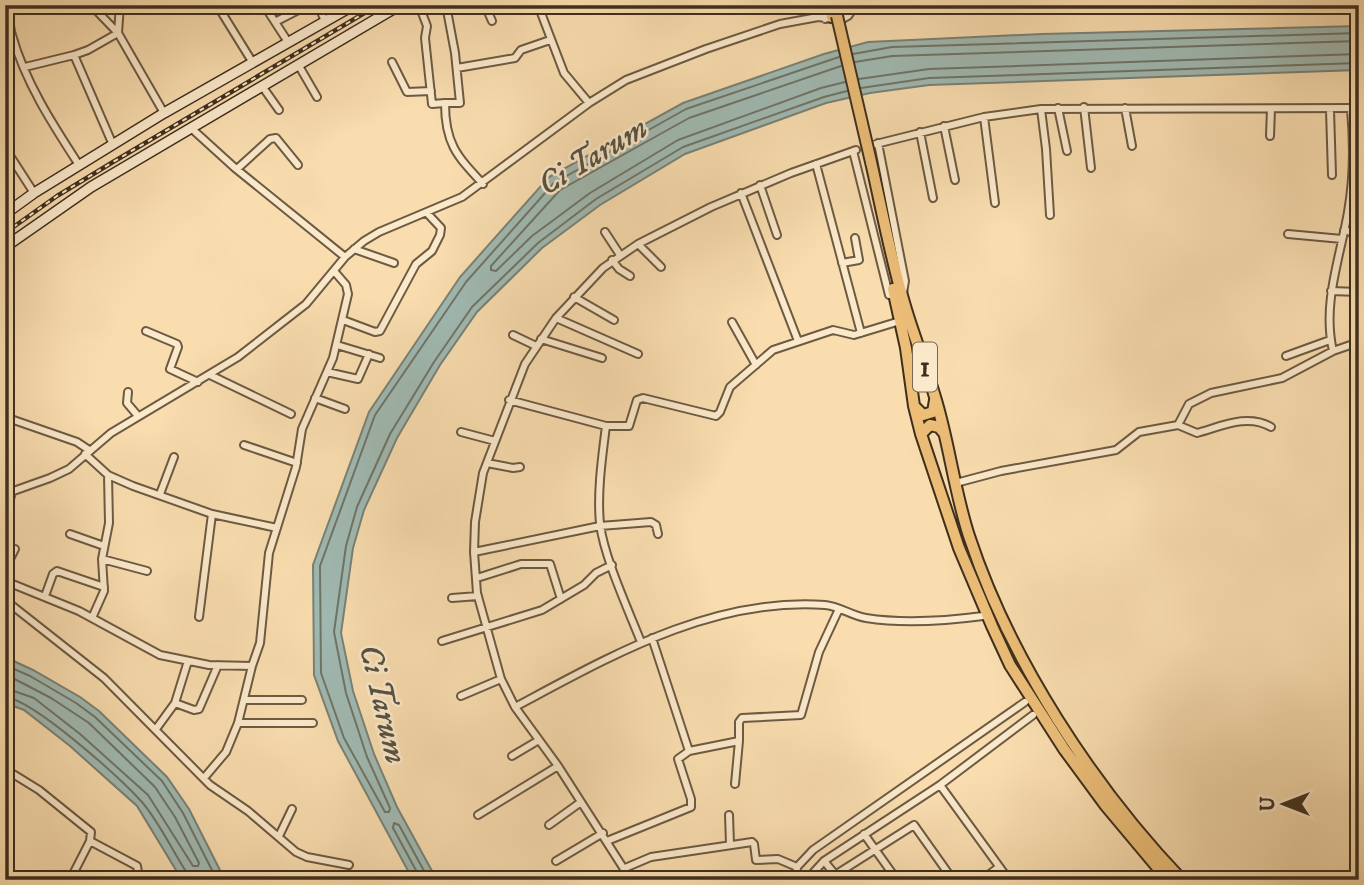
<svg xmlns="http://www.w3.org/2000/svg" width="1364" height="885" font-family="'IM FELL DW Pica',serif">
<style>
.water{fill:#a0bab3;stroke:#798277;stroke-width:2}
.lines{fill:none;stroke-linecap:round;stroke-linejoin:round}
.shore{stroke:#6f7468;stroke-width:2}
.street-casing{stroke:#6d5a42;stroke-width:10}
.secondary-casing{stroke:#3e2f1d;stroke-width:12}
.primary-casing{stroke:#3e2f1d;stroke-width:14}
.street{stroke:#fbe9cb;stroke-width:6}
.secondary{stroke:#fbe9cb;stroke-width:9}
.primary{stroke:#ecbe78;stroke-width:10}
.rail-casing{stroke:#3e2f1d;stroke-width:4.5}
.rail{stroke:#fbe9cb;stroke-width:2;stroke-dasharray:5;stroke-linecap:butt}
.primary-bridge-casing{stroke:#3e2f1d;stroke-width:14;stroke-linecap:butt}
.primary-bridge{stroke:#ecbe78;stroke-width:10}
.labels{text-anchor:middle;dominant-baseline:central;stroke-width:5;stroke-linejoin:round;paint-order:stroke}
.shield{fill:#fbe9cb;stroke:#776751;stroke-width:2}
.shield-label{font-size:28px;font-weight:bold;fill:#3e2f1d}
.water-label{font-size:32px;font-style:italic;fill:#565242;stroke:#fbe9cb}
</style>
<rect width="100%" height="100%" fill="#f9ddaf"/>
<filter id="stains"><feTurbulence type="fractalNoise" baseFrequency=".00286" numOctaves="4"/><feColorMatrix values="0 0 0 0 .2 0 0 0 0 .09 0 0 0 0 .02 0 0 0 .5 -.17"/></filter>
<radialGradient id="worn" r=".72"><stop offset=".6" stop-color="#630" stop-opacity="0"/><stop offset="1" stop-color="#630" stop-opacity=".3"/></radialGradient>
<!-- water -->
<path class="water" d="M1359,26V70L929,85L870,93L826,103L685,154L600,205L542,248L477,312L440,365L397,438L364,510L353,548L341,633L353,691L374,754L397,807L437,880H413L338,741L314,675L313,565L369,412L460,277L549,177L683,103L824,54L868,42L1042,34Z
M5,657L33,670L80,697L99,711L167,777L189,809L225,880H182L137,806L70,746L24,710L5,703Z"/>
<g class="lines">
<!-- shore -->
<path class="shore" d="M853,54L892,47L1359,33
M839,57L686,109L554,183L466,282L375,415L320,566L321,673L344,738L385,812H389L390,808L367,757L346,693L334,632L346,546L357,507L390,434L434,362L472,307L538,243L596,199L683,147L824,97L847,91
M855,62L892,56L1359,41
M841,66L689,118L560,190L491,266V270L496,271L532,236L590,193L678,140L821,88L845,82
M859,79L929,69L1359,54
M861,88L929,78L1359,63
M5,665L30,676L76,703L95,717L162,781L183,813L217,880
M5,674L51,698L89,723L155,787L175,817L199,863L198,866H193L148,795L80,734L34,698L5,688
M5,697C34,700 119,777 141,801C157,818 173,852 187,873L188,880
M418,880V874L393,828L394,823L399,825L429,880"/>
<!-- street casing -->
<g class="street-casing">
<path id="street" d="M91,5L118,33L164,113
M217,5L253,63
M264,5L288,42
M318,5L325,21
M419,5L427,26L425,38L432,104L445,103C445,144 457,156 483,184
M485,5L492,21
M538,5L564,73L589,103
M590,5L591,9
M737,5L738,8
M821,5L825,19
M5,6L8,9C10,18 9,26 12,35C25,82 53,125 79,165
M8,9L53,5
M275,22L308,5
M74,55L88,50L118,33L120,5
M392,62L407,92L431,91
M299,66L317,97
M25,67L74,55L113,145
M457,68L515,58L521,50L550,40
M262,86L279,110
M445,103H460L455,53L446,5
M1084,107L1091,168
M1058,108L1067,151
M1125,108L1132,146
M1041,109L1046,149L1050,215
M1330,110L1332,175
M984,117L995,203
M944,126L955,180
M191,128L235,168L345,257
M920,132L933,198
M1270,136L1271,109
M878,143L905,281L903,293
M872,145L984,117L1041,109L1359,108
M5,148L34,193
M853,151L889,295
M816,164L861,333
M237,169L270,139L276,138L298,165
M760,185L777,235
M741,193L798,341
M1344,230L1359,234
M605,232L620,255
M1288,234L1342,239
M638,244L661,267
M354,249L394,263
M612,260L619,269L630,276
M842,263L859,260L855,238
M1331,291L1359,292
M574,297L614,320
M556,318L638,354
M343,320L375,332L380,331L416,264L432,251L440,235L441,228L427,213
M732,322L756,365
M146,331L177,344L178,347L170,369L198,382
M513,335L536,346
M541,339L602,358
M337,345L380,358
M1333,351C1322,304 1340,258 1348,212C1354,178 1354,143 1351,109
M1286,356L1330,340
M327,372L358,379L369,354
M210,375L291,414
M128,392L127,403L138,416
M315,398L345,409
M509,400L606,426H629L637,400L643,398L716,416L720,412L730,387L773,350L833,330L854,335L900,321
M5,417L77,442L89,450
M1178,425L1189,404L1211,393L1282,378L1333,351L1359,342
M606,426C602,458 597,492 600,524C604,557 628,609 641,642
M461,432L495,441
M244,445L297,463
M85,454L108,475L133,486L212,514L277,528
M487,463L513,468L520,467
M956,483L1001,471L1116,450L1139,432L1178,425L1197,433C1220,427 1247,413 1271,427
M5,494L50,478L69,469L111,433L238,357L306,304L345,257L364,241L379,232L462,197L589,103L626,80L706,49L780,24L818,17L841,20L848,16L856,5
M160,494L174,457
M5,517L12,492
M70,534L104,546
M474,552L600,526L651,522L656,525L658,534
M102,559L147,571
M5,563H8L15,549
M477,578L521,564H550L561,599
M5,581L79,611L160,655L209,665L252,666
M45,596L53,574L57,571L104,587
M452,598L478,596
M5,600L104,678L210,785L248,811L296,852L307,857L349,865
M199,617L212,514
M92,618L104,591L102,559L109,523L108,475
M442,641L542,610L584,585L596,573L612,565
M461,696L501,679
M244,700H302
M175,703L188,661
M515,707C611,656 712,597 825,605C839,606 852,616 866,618C904,624 945,621 983,616
M238,723H313
M156,729L175,703L194,710L199,709L218,665
M689,751L739,741V722L742,718L801,715L819,652L839,609
M512,756L539,740
M5,769L39,790L91,832L90,841L70,880
M204,778L226,752L238,723L252,666L260,643L269,553L296,467L302,429L333,358L348,294L346,285L334,271
M735,784L739,741
M940,785L1009,880
M478,815L558,766
M729,815L730,844
M549,825L581,802
M864,834L897,880
M279,836L292,809
M90,841L137,866L138,872L134,880
M607,841L691,807V799L678,759L689,751L652,638
M556,861L603,833
M824,861L838,878
M625,868L651,857L752,842L754,844L756,860L778,859L797,867
M631,880L558,766L515,707L501,679L477,593L474,552L475,522L483,473L525,364L556,318L603,268L638,244L711,207L791,173L856,150
M796,880L797,867L813,850L1025,702
M811,880L813,873L824,861L940,785L1033,715
M835,880V875L914,825L953,880
M982,880L999,867"/>
</g>
<!-- secondary casing -->
<g class="secondary-casing">
<path id="secondary" d="M5,214L34,193L164,113L354,5
M5,247L91,187L400,5"/>
</g>
<!-- primary casing -->
<g class="primary-casing">
<path id="primary" d="M832,5V17
M871,162C882,210 891,259 905,306C914,337 926,366 935,397C949,442 954,490 969,536C1009,658 1093,787 1182,880
M893,289L906,348L914,406L921,434L959,548L992,626L1010,665L1064,749L1106,806L1168,880
M914,406L923,415L933,412L935,400
M921,434L930,425L939,427L944,433"/>
</g>
<!-- street -->
<use href="#street" class="street"/>
<!-- secondary -->
<use href="#secondary" class="secondary"/>
<!-- primary -->
<use href="#primary" class="primary"/>
<!-- rail casing -->
<g class="rail-casing">
<path id="rail" d="M5,233L57,196L113,162L378,5"/>
</g>
<!-- rail -->
<use href="#rail" class="rail"/>
<!-- primary-bridge casing -->
<g class="primary-bridge-casing">
<path id="primary-bridge" d="M837,16L871,162"/>
</g>
<!-- primary-bridge -->
<use href="#primary-bridge" class="primary-bridge"/>
</g>
<g class="labels">
<!-- shield labels -->
<rect class="shield" x="913" y="342.5" width="24" height="49" rx="5"/>
<g class="shield-label">
<text x="925" y="367">1</text>
</g>
<!-- water labels -->
<g class="water-label">
<text transform="translate(593 157) rotate(-31)">Ci Tarum</text>
<text transform="translate(382 704) rotate(77)">Ci Tarum</text>
</g>
</g>
<!-- margin -->
<rect width="1364" height="885" fill="none" stroke="#f9ddaf" stroke-width="28"/>
<rect x="7" y="7" width="1350" height="871" fill="none" stroke="#3e2f1d" stroke-width="3.5"/>
<rect x="14" y="14" width="1336" height="857" fill="none" stroke="#3e2f1d" stroke-width="2"/>
<!-- north arrow -->
<g transform="translate(1284 804) rotate(270)" stroke="#fbe9cb" stroke-width="5" paint-order="stroke">
<path d="M0-5L12 26L0 18L-12 26Z" fill="#3e2f1d"/>
<text y="-10" font-size="19" font-weight="bold" text-anchor="middle" fill="#3e2f1d">U</text>
</g>
<rect width="100%" height="100%" filter="url(#stains)"/>
<rect width="100%" height="100%" fill="url(#worn)"/>
</svg>
